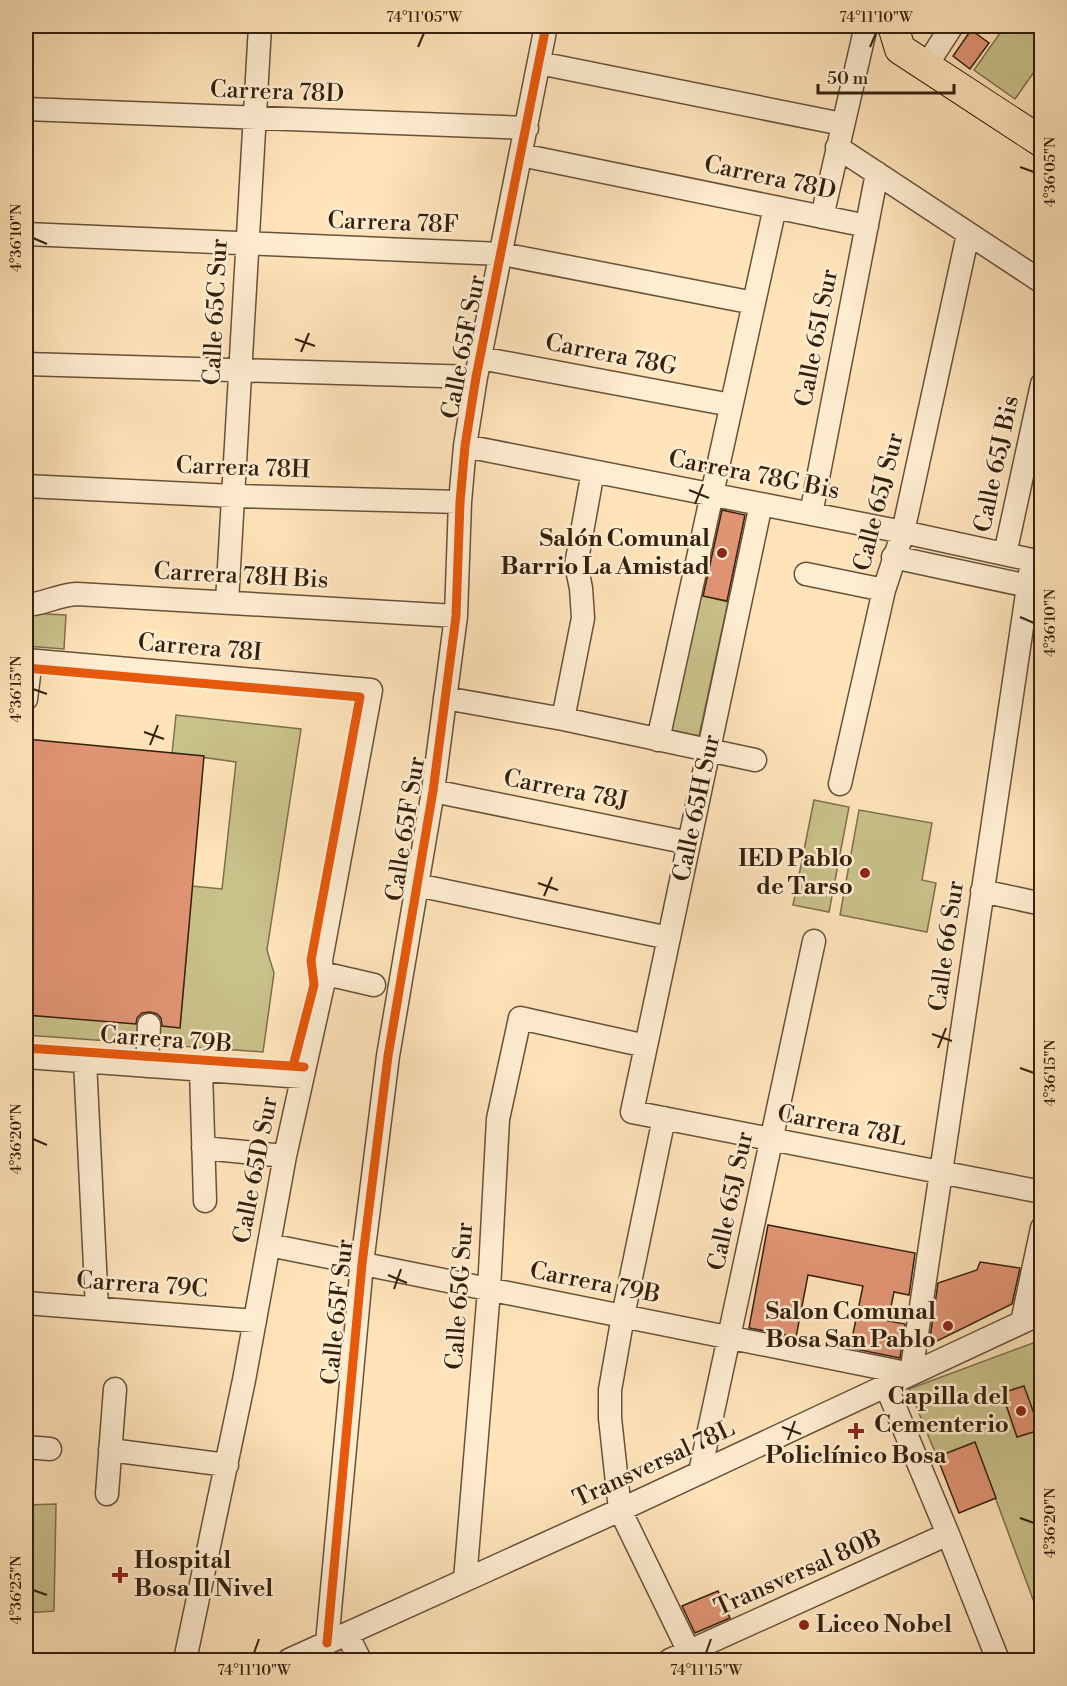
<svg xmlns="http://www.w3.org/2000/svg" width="1067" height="1686" viewBox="0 0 1067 1686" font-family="'Libre Bodoni',serif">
<rect width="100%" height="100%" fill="#ffe4ba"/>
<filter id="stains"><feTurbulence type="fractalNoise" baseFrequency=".00333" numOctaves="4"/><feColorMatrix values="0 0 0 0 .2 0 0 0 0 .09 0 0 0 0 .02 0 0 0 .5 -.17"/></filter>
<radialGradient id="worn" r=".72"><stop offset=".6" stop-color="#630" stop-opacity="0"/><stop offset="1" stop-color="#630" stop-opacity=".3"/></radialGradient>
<path fill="#c9c18a" stroke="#7e704b" stroke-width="1.5" d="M1005,26h36v36l-26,37 -41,-29z
M696,594l32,8 -29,134 -32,-7z
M26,613l40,2 -2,34 -38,-3z
M176,715l125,14 -34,221 7,23 -11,79 -237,-17v-20l154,12 12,-141 30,3 14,-127 -64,-9z
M814,800l35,7 -20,105 -36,-7z
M859,810l73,13 -10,57 14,3 -9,49 -87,-17z
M1041,1340v281l-66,-178 -38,14 -28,-68z
M56,1504l-2,107 -28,2v-108z"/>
<path fill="#e19474" stroke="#34200c" stroke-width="1.5" d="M971,30l18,13 -19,26 -17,-13z
M722,510l23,5 -18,86 -24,-5z
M26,739l178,17 -24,272 -18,-2 -1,-8 -4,-4 -7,-2 -8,1 -5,5 -1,6 -110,-9z
M768,1225l147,28 -6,42 -15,-3 -6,29 17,3 -5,34 -50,-10 13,-62 -55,-11 -12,62 -47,-9z
M980,1262l40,6 -8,36 -83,41 9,-62 39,-13z
M1024,1386l16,44 -23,7 -15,-44z
M975,1442l21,56 -37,15 -22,-56z
M718,1591l12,27 -35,15 -13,-27z"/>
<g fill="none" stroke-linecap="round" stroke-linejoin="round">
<g stroke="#675138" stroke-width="25">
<path id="minor" d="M539,63l303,61
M926,66l26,-40
M26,109l501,19
M837,147l205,135
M521,155l346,71
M822,217l44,-191
M26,234l476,20 252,49
M480,358l251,47
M26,364l450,13
M465,446l438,86 129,28 -121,814
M26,486l207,10 227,6
M761,504l-129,608 410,80
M811,514l66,-341
M1005,554l37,-170
M893,557l135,29
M806,574l78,16
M227,602l33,-576
M26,605c18,-1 32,-10 51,-11l379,22
M26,660l345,30 -50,270 2,25 -38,171 -41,224 -59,280
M445,698l118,21 192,41
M26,699l5,-39
M563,719l20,-101 -2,-30 -5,-23 17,-94
M658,740l117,-533
M840,784l44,-194 19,-58 65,-298
M433,791l256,52
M417,885l252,53
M982,891l60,13
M322,973l52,12
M26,1057l276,20
M85,1061l12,247
M147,1066l2,-41
M201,1070l4,131
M664,1118l-41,198 -13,74v28l10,92 73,150
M203,1148l82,8
M269,1245l642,129
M26,1303l229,18
M1022,1322l20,-94
M886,1386l62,148 50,126
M26,1447l24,2
M110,1450l117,15
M700,1472l114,-531
M107,1494l8,-105
M465,1580l24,-290 9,-171 22,-101 126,28
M347,1634l13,26
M327,1643l35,-379 26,-208 45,-265 23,-175 4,-114 5,-56 11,-69 70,-351
M289,1660l331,-150 422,-197
M670,1660l278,-126"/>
</g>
<g stroke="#34200c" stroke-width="32">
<path id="major" d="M893,26l7,23 142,93"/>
</g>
<use href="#minor" stroke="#ffedd2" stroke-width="22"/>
<use href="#major" stroke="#ffe4ba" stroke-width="30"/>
<g stroke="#ffedd2" stroke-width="13">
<path id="cycleway" d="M26,668l334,29 -49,263 3,25 -21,81
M26,1048l278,19
M327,1643l35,-379 26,-208 45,-265 23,-175 4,-114 5,-56 11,-69 70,-351"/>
</g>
<use href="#cycleway" stroke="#e8590c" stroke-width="9"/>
</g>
<path fill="none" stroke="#34200c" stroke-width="2" d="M418,47l6,-14M870,47l6,-14M1020,167l14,5M33,238l14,6M295,339l20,7M301,352l8,-19M689,490l20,8M695,504l8,-20M1020,617l14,6M33,689l14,5M144,732l20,7M150,745l8,-20M538,883l20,7M544,896l8,-19M932,1034l20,7M938,1048l8,-20M1020,1068l14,5M33,1139l14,6M388,1275l19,8M394,1289l7,-20M782,1427l19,7M788,1440l7,-19M1020,1518l14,5M33,1590l14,5M254,1653l5,-14M706,1653l5,-14"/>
<g fill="#8f2418" stroke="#ffedd2" stroke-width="2">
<circle cx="722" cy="553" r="6"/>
<circle cx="865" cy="873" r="6"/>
<circle cx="948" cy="1326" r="6"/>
<circle cx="1021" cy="1411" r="6"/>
<path d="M853 1422h6v6h6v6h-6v6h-6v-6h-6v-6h6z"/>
<path d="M117 1566h6v6h6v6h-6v6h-6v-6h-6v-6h6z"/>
<circle cx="804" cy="1625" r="6"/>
</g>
<g text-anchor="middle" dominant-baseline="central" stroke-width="5" stroke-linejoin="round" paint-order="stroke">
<g font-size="24" fill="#34200c" stroke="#ffedd2">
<text transform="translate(277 92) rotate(2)">Carrera 78D</text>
<text transform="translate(770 178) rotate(12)">Carrera 78D</text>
<text transform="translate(393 223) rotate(2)">Carrera 78F</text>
<text transform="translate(216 312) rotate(-87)">Calle 65C Sur</text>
<text transform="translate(817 338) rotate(-79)">Calle 65I Sur</text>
<text transform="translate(464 347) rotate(-79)">Calle 65F Sur</text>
<text transform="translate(611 355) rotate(11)">Carrera 78G</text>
<text transform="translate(997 464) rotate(-78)">Calle 65J Bis</text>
<text transform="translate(243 468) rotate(2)">Carrera 78H</text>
<text transform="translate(754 475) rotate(11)">Carrera 78G Bis</text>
<text transform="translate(879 502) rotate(-76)">Calle 65J Sur</text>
<text transform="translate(241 576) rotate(3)">Carrera 78H Bis</text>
<text transform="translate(200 648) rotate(5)">Carrera 78I</text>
<text transform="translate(566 790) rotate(11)">Carrera 78J</text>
<text transform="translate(697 808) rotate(-78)">Calle 65H Sur</text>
<text transform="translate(406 829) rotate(-81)">Calle 65F Sur</text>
<text transform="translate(947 946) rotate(-82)">Calle 66 Sur</text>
<text transform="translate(166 1040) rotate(4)">Carrera 79B</text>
<text transform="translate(842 1126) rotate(11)">Carrera 78L</text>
<text transform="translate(256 1170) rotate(-79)">Calle 65D Sur</text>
<text transform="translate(731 1201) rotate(-78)">Calle 65J Sur</text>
<text transform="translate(595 1283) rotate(11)">Carrera 79B</text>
<text transform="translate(142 1285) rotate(4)">Carrera 79C</text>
<text transform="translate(460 1296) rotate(-86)">Calle 65G Sur</text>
<text transform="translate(338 1312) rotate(-84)">Calle 65F Sur</text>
<text transform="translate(654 1464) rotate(-25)">Transversal 78L</text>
<text transform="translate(798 1573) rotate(-24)">Transversal 80B</text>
</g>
<g font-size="24" font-weight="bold" fill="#34200c" stroke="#ffedd2" text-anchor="end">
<text x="710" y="539">Salón Comunal<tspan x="710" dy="28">Barrio La Amistad</tspan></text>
<text x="853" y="859">IED Pablo<tspan x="853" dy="28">de Tarso</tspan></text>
<text x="936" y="1312">Salon Comunal<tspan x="936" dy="28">Bosa San Pablo</tspan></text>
<text x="1009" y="1397">Capilla del<tspan x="1009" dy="28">Cementerio</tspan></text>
<text x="856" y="1456" text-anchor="middle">Policlínico Bosa</text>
<text x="134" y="1561" text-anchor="start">Hospital<tspan x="134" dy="28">Bosa Il Nivel</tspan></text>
<text x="816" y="1625" text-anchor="start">Liceo Nobel</text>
</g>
</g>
<rect width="1067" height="1686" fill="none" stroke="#ffe4ba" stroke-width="66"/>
<path d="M818 84v9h136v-9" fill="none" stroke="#34200c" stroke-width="3"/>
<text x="827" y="84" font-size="18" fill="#34200c" stroke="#ffedd2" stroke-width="4.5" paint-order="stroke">50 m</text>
<rect x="33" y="33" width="1001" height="1620" fill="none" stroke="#34200c" stroke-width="2"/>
<g font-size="15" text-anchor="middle" fill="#34200c">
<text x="424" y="22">74°11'05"W</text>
<text x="876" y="22">74°11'10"W</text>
<text transform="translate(1050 172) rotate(-90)" y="5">4°36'05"N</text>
<text transform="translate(16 238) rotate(-90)" y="5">4°36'10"N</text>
<text transform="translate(1050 623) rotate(-90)" y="5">4°36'10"N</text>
<text transform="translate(16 689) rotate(-90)" y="5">4°36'15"N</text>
<text transform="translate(1050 1073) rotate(-90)" y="5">4°36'15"N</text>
<text transform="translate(16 1139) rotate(-90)" y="5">4°36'20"N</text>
<text transform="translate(1050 1523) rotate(-90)" y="5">4°36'20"N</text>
<text transform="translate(16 1590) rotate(-90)" y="5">4°36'25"N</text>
<text x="254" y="1675">74°11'10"W</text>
<text x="706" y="1675">74°11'15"W</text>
</g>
<rect width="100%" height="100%" filter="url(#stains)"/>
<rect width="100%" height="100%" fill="url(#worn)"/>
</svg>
